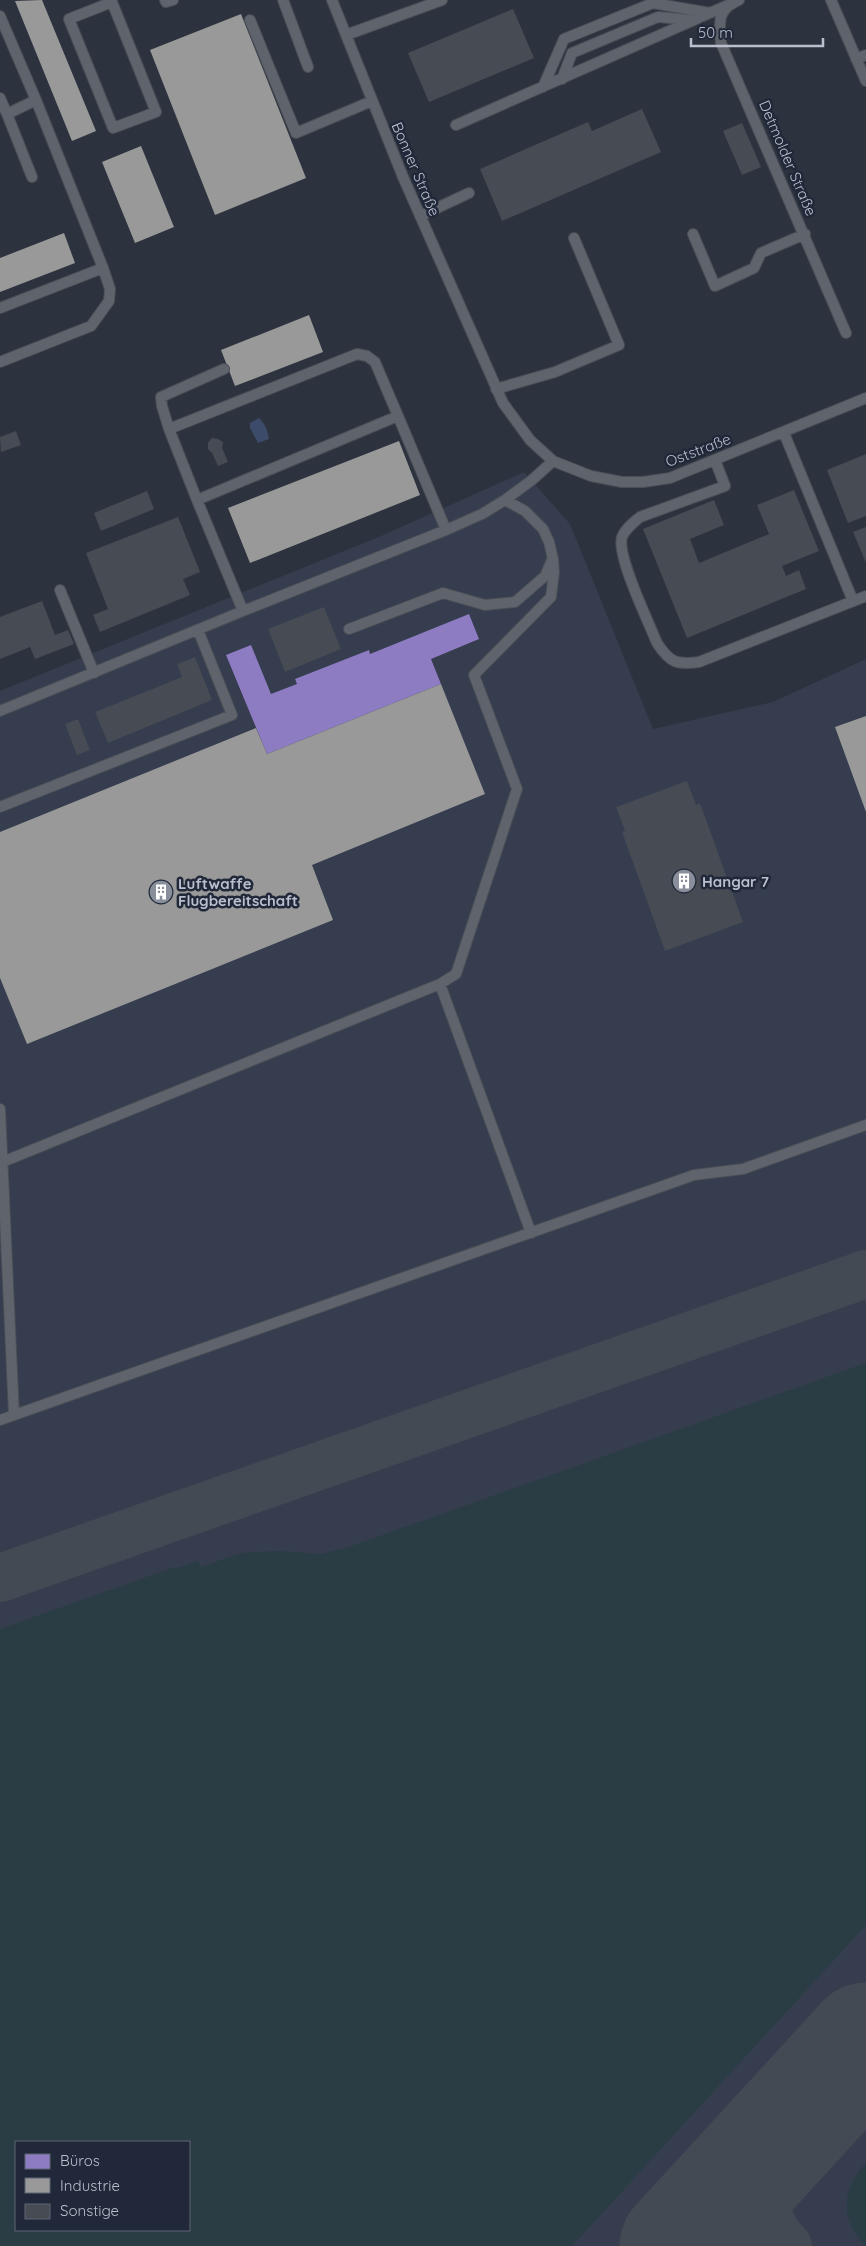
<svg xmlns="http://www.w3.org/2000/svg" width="866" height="2246" viewBox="0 0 866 2246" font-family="Quicksand,sans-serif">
<rect width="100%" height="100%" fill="#2d333e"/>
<path fill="#353d4e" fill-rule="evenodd" d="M524,472l46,52 83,205 120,-27 93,-43v1587h-866v-1555l381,-155zM16,2142h173v88h-173z"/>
<path fill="#2a3d44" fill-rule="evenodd" d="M866,1363v562l-294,321h-572v-617l175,-62 3,1 19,-7 4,6 40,-14 39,-2 41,3 28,-7zM189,2142v88h-173v-88z
M866,2163v83c-27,-25 -24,-58 0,-83z"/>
<path fill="#3c4b69" d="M259,418c6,5 9,14 10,21l-11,4 -8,-15v-5z"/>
<path fill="#8e7cc3" d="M469,614l10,25 -48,20 10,25 -174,70 -41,-99 25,-10 20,49 26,-10 -2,-5 74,-29 1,4z"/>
<path fill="#999" d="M42,0l54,131 -24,10 -57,-140z
M241,14l65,164 -91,37 -65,-165z
M141,146l33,81 -39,16 -33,-81z
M64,233l11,30 -75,29v-34z
M309,315l14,37 -88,34 -14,-36z
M399,441l21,54 -170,68 -22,-55z
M441,684l44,110 -173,71 21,55 -306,124 -27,-66v-146l256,-104 11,26z
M866,716v96l-31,-85z"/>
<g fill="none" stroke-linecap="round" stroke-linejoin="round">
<path stroke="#444a54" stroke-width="48" d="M0,1578l866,-304
M788,2246c-24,-22 -30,-60 -16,-89 6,-14 16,-27 25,-40"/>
<path stroke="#444a54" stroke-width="119" d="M679,2246l187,-204"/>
</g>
<path fill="#464b54" d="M513,9l21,49 -105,44 -21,-49z
M642,109l19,43 -159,69 -22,-52 108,-47 4,9z
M742,123l19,44 -19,8 -19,-44z
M16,431l5,14 -20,7 -1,-15z
M212,438l6,1 5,3 -1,6 6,14 -10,4 -6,-13 -4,-4v-6z
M866,454v62l-18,7 -21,-53z
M794,490l25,61 -37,15 4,10 13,-6 7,19 -119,49 -44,-109 71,-29 10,25 -34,14 9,24 70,-29 -12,-29z
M147,491l7,18 -53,22 -7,-18z
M178,517l22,55 -17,7 7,16 -90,37 -7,-17 15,-6 -22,-56z
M866,527v36l-13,-31z
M42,601l13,34 13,-5 6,14 -39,15 -5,-12 -30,12v-42z
M324,607l17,42 -56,23 -17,-43z
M195,657l17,43 -104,43 -13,-31 87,-35 -5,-13z
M78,719l12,31 -13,5 -12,-31z
M687,781l9,24 4,-2 43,119 -78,29 -43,-119 3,-1 -9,-24z"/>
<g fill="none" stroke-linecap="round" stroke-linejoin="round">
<g stroke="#4a4e56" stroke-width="12">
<path id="lane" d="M165,0l1,2 7,-2
M283,0l25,67
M332,0l71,177 100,226 27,37 23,21 38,15 31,6h21l27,-4 196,-80
M739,0c-22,9 -20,22 -18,43l125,290
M831,0l35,81
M112,2l44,110 -43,16 -44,-109z
M0,16l36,84 67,168 -103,40
M250,20l46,113 76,-32
M346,35l96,-35
M856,59l10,-4
M562,79l10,-26 86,-36 33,3
M543,87l21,-48 89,-36 57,10
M0,98l7,16 29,-14
M7,114l25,63
M456,125l272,-120
M420,216l49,-23
M693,234l22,52 39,-18 7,-15 44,-19
M0,362l91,-36 18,-25 1,-12 -7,-21
M496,389l59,-17 64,-27 -45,-107
M169,429l-7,-23 -1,-9 63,-28
M784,433l69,168
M715,460l10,26 -85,31c-7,6 -15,12 -18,20 -6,18 27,86 35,106 13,20 20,22 42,19l167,-66
M197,500l-28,-71 188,-75 10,2 8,6 23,54
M60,590l34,83
M243,611l-46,-111 201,-84 48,114
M349,629l94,-36 42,12 30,-3 30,-26 7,-16
M0,711l243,-100 203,-81 36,-16 23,-14 27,-20 21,-19
M0,807l232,-92 -34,-85
M440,984l91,249
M0,1109l14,306
M0,1163l440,-179 16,-10 61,-185 -43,-114 77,-78 3,-25 -1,-13 -4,-17 -6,-13 -18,-18 -20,-11
M0,1420l694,-245 49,-6 123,-44"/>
</g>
<use href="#lane" stroke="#5f636b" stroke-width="10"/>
</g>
<defs>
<g id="building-disc" transform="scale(1.25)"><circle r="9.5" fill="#898e9b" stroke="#202839"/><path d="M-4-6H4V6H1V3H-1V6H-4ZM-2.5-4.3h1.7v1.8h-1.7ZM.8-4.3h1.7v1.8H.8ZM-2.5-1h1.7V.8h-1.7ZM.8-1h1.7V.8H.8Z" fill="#fff"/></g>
</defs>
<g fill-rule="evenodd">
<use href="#building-disc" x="684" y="881"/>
<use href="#building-disc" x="161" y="892"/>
</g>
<g text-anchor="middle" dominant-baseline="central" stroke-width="5" stroke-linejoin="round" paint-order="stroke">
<g font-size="15" fill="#babfcd" stroke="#202839">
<text transform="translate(788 158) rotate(67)">Detmolder Straße</text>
<text transform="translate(416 169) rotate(67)">Bonner Straße</text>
<text transform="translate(698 450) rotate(-21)">Oststraße</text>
</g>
<g font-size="15" font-weight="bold" fill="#babfcd" stroke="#202839" text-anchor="start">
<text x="702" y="881">Hangar 7</text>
<text x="178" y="883">Luftwaffe<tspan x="178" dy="17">Flugbereitschaft</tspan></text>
</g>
</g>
<rect x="15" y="2141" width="175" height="90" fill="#202839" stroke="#5e6474"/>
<rect x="25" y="2154" width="25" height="15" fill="#8e7cc3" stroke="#5e6474"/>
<text x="60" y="2166" font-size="15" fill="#babfcd">Büros</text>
<rect x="25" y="2178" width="25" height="15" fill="#999999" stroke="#5e6474"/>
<text x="60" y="2191" font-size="15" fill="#babfcd">Industrie</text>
<rect x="25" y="2204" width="25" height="15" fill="#464b54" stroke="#5e6474"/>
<text x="60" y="2216" font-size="15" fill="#babfcd">Sonstige</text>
<path d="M691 38v8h132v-8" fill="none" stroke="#babfcd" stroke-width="2.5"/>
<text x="698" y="38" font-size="15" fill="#babfcd" stroke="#202839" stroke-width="4" paint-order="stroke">50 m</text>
</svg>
